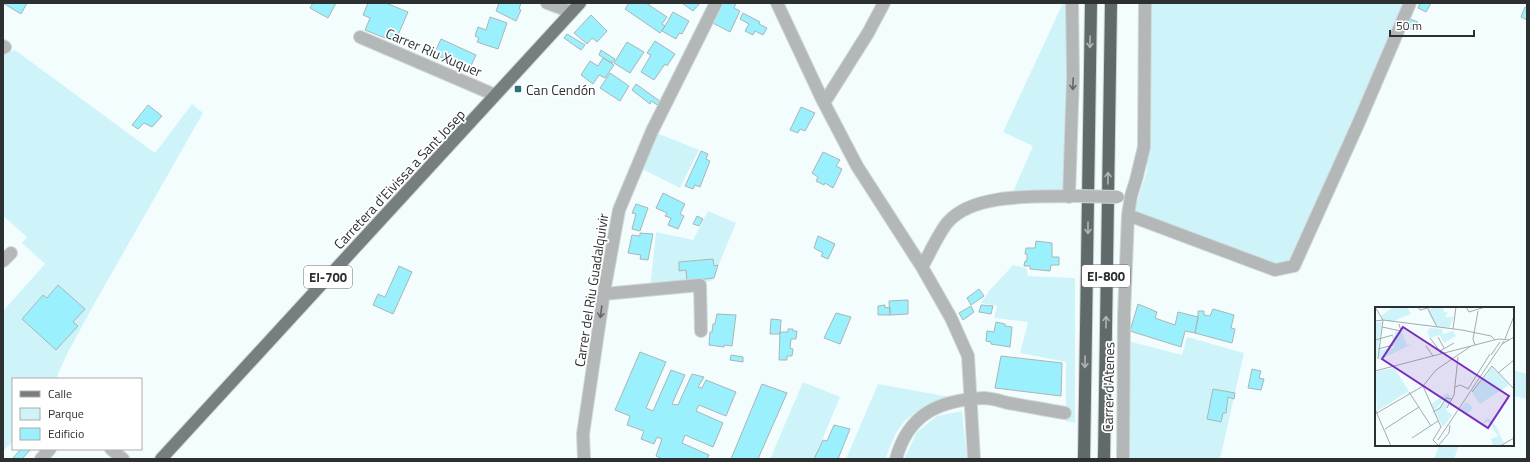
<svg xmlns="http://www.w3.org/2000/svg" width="1530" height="462" viewBox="0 0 1530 462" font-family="'Titillium Web',sans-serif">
<rect width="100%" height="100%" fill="#f4fdfe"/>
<path fill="#cef4f9" d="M1063,3h4l-3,188 -51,1 20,-46 -30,-14z
M1150,3h257l-116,260 -18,3 -139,-55 13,-40z
M15,50l140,103 37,-49 11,9 -110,193 -27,50 -10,23h-43v62l-10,10v-140l42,-47 -23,-21 5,-6 -24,-21v-161z
M652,131l47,19 -19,38 -42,-21z
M708,211l28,12 -24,58 -62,9 6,-58 37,8z
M1013,265l13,3 2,8 47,2v145l-9,-2v-59l-46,-9 8,-31 -34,-4 3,-12 -16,-3 8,-12z
M1187,337l57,16 -24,106h-92v-118l54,14z
M1513,370l14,4v25l-14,-3z
M803,382l37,15 -26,62h-44z
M878,384l72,13c-39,15 -51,20 -64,62h-40z
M962,411l5,48h-62v-2l12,-25 20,-16z
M1439,445h20l-5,14h-20z"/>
<path fill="#9af0fc" stroke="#acb5b6" d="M3,3h24l-6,11z
M313,3h23l-8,15 -18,-10z
M368,3h18l22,9 -13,30 -30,-12 5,-12 -7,-3z
M499,3h22l-2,6 2,1 -5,11 -20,-10z
M629,3h17l21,14 -5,7 3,2 -5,7 -35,-24z
M682,3h18l-7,8z
M718,3h18l-2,5 6,3 -10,21 -21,-11z
M1420,3h11l-5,9 -8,-4z
M1525,7l2,1v12l-6,-3z
M673,12l16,9 -7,13 -3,-1 -3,6 -14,-8z
M743,13l17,9 -1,2 8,4 -4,7 -8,-4 -2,4 -8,-4 4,-7 -9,-5z
M591,15l16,16 -10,11 -5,-4 -5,6 -13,-11z
M490,17l17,6 -9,26 -21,-7 2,-4 -4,-2 3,-9 8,3z
M1410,19l8,3 -4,8 -8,-3z
M567,34l18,11 -4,5 -17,-12z
M441,39l35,16 -7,15 -35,-16z
M655,41l20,13 -8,12 -2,-2 -11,16 -13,-8 10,-17 -4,-2z
M627,42l17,10 -14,21 -16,-10z
M601,50l14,9 -3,4 -13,-8z
M603,58l11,7 -9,13 -6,-3 -6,9 -12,-9 9,-14 8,5z
M610,73l19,13 -9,15 -20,-13z
M636,84l25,18 -2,4 -8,-5 -1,3 -18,-14z
M148,105l14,11 -10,11 -8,-4 -6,6 -6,-4z
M801,107l14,6 -10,18 -5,-2 -2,4 -8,-3z
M701,151l7,3 -2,5 4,2 -10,26 -5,-2 -2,4 -8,-3z
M823,152l17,8 -4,6 6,3 -9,19 -8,-5 -1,2 -8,-4 2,-4 -6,-4z
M663,193l22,11 -5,10 4,2 -6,13 -10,-4 3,-7 -6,-2 2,-3 -11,-5z
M636,204l12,4 -8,23 -8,-2 4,-15 -4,-1z
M697,216l6,3 -4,7 -6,-2z
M640,233l13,1 -5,26 -8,-1 1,-4 -13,-2 4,-18 8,1z
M818,236l17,8 -7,15 -7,-3 2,-3 -9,-5z
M1036,241l16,2v14h7v8h-8l-1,6 -20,-2v-3h-6l1,-5h2v-7h-2l1,-6h9z
M713,259l1,7 4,-1 -4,13 -27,3 -1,-11 -7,1v-9z
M399,266l13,6 -19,42 -20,-9 5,-11 7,3z
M58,285l27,24 -12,13 5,4 -22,24 -34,-31 21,-24 4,3z
M979,289l5,7 -13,9 -4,-7z
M908,300v14l-18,1 -1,-14z
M1138,304l19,8 -2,6 20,7 3,-13 20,5 -3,16 -10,-2 -4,16 -51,-16z
M885,305v3l5,-1v8h-12v-9z
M981,305l12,1 -2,8 -12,-2z
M971,306l3,6 -11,8 -4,-7z
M1213,309l21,6 -3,13 4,1 -3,14 -37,-10 3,-16v-6h6v4l6,1z
M836,313l15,4 -11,27 -16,-6z
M717,314l19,1 -4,31 -8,-1v2l-15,-2 1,-13h2l1,-8h2z
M771,319l10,1 -1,14h-10z
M996,322l9,2v2l7,1 -2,20 -19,-3v-2l-5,-1 1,-10 7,1z
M788,329h5v2h4l-1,8h-5l-1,9 3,1 -1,7h-5v4h-8l1,-28h8z
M640,352l26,10 -20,46 7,3 18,-41 14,5 -13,29 6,1 14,-31 12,3 -6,10 4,1 4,-8 30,12 -10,24 -27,-11 -3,6 27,12 -10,24 -28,-12 -3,8 27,12 -2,4h-44l-7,-3 6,-17 -5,-2 -3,7 -13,-5 3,-8 -17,-6 3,-9 -15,-6z
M731,355l12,2v5l-13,-2z
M1001,356l61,7 -1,33 -66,-8z
M1252,369l9,2 -2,7 5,1 -3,11 -13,-2z
M762,384l25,9 -29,66h-27z
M1213,389l22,4 -1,6 -6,-2 -2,16h-3l-2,9 -14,-3z
M834,425l16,4 -12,30h-24l9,-19 4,1z
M21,449h10l-9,10h-10z"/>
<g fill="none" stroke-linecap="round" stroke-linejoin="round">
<g stroke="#d0d8d9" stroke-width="14">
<path id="minor" d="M547,3l24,9
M777,3l45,96 35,67 65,101 29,51 17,38 6,103
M360,37l135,58
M3,46l2,1 -2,1
M824,103l44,-70 16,-30
M1069,197l4,-122 -1,-72
M1128,215l147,55 19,-4 65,-144 51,-119
M3,261l8,-8
M922,267c7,-12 17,-35 26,-45 26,-30 92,-25 128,-26
M604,294l96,-9 1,46
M111,449l12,10
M41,459l9,-10
M584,459l-1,-25 21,-142 15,-82 33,-79 64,-128
M896,459c12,-45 43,-59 88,-61 7,0 16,3 24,5 19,3 38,7 57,10
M1123,459l1,-144 4,-100 3,-19 5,-16 8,-33 1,-144"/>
</g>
<g stroke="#d0d8d9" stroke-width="14">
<path id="major" d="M161,459l419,-456"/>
</g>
<g stroke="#d0d8d9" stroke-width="14">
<path id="highway" d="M1084,459l7,-456
M1104,459l7,-456"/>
</g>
<use href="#minor" stroke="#b3b7b7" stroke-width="12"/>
<use href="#major" stroke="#777e7f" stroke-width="12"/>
<use href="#highway" stroke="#616a6b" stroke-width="12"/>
<g stroke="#d0d8d9" stroke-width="14" stroke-linecap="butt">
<path id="minor-bridge" d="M1077,196l41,1"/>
</g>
<use href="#minor-bridge" stroke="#b3b7b7" stroke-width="12"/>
</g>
<defs><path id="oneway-shaft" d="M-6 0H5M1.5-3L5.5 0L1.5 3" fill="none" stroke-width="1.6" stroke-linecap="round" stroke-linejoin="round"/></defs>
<g stroke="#b0b4b5">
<use href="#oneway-shaft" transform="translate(1090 42) rotate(91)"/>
<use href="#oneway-shaft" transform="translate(1108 178) rotate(-89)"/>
<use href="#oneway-shaft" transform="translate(1088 228) rotate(90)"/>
<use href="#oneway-shaft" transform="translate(1106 322) rotate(-89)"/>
<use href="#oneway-shaft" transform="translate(1085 362) rotate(91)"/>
</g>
<g stroke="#626666">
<use href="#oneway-shaft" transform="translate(1073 84) rotate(92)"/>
<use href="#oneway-shaft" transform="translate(601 312) rotate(98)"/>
</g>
<rect fill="#29727b" stroke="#fff" stroke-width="1.5" x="514" y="85" width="8" height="8" rx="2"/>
<g text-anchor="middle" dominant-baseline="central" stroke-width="3.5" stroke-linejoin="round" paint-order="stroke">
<g fill="#fff" stroke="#6b6e6e" stroke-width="1">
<rect x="1082" y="265" width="48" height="22" rx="3"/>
<rect x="304" y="266" width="48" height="22" rx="3"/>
</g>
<g font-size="13" font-weight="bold" fill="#2c3030">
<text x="1106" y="276">EI-800</text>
<text x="328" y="277">EI-700</text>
</g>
<g font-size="14" fill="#2c3030" stroke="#fff">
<text transform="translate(434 52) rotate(23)">Carrer Riu Xuquer</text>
<text transform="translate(399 179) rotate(-47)">Carretera d'Eivissa a Sant Josep</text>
<text transform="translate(591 290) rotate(-81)">Carrer del Riu Guadalquivir</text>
<text transform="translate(1108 387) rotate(-89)">Carrer d'Atenes</text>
</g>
<g font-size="14" fill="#2c3030" stroke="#fff" text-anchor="start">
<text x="526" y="89">Can Cendón</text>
</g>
</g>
<g transform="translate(1375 307)">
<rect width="139" height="139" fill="#f4fdfe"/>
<path d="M18,0h14l4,7 -20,8 -7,-2 -3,-4zM59,0h9l1,5h4l-3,5h9l-5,11 -11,-1 -8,-11 -2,-6zM6,15h1l-7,47v-46zM55,21l12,1 1,5 10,-3 3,5 -12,7 -4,-8 -10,3 -3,-6zM20,24l7,1 5,13 5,-1 -33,16v-10l15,-2 -2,-12h3zM117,60l17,18 -29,19 -8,-11zM19,61l15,23 -32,20 -2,-39zM72,86l4,4 -6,1 -11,13 -3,-7zM72,91l4,1 -5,11 6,5 -9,12 -8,-14zM91,95l7,6 -7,7 -6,-5zM113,111l8,8 8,17 -6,3h-5l-2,-7 7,-3 -10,-15 -10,6z" fill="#cef4f9"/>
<path fill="none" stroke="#a4abac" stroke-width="1" d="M0,0l8,13 -5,39M43,0l2,3 12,-3M91,0l3,5 16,-5M53,2l9,18M0,14l8,-1 79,10 29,6 4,4M7,20l19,4 -2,-7M78,22l3,-22M63,30l6,11M55,31l12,16M130,32l9,-23M0,33l18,-5M127,37l12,-7M100,38l-2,-6 5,-28M51,39l7,10M3,42l15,-4M65,44l14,-8M116,48l9,-13M0,64l123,-32 11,1M123,66l16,-13M48,79l18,41 -8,13 5,5M80,80l5,-2 9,4M93,82l22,-35M34,85l22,34M97,85l20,-26 22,23M72,101l7,-13 4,-38M0,102l16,37M58,105l7,-4 6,-10 6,1M2,106l46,-27 13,-16 35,-24M10,122l34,-22M37,131l26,-17M63,133l66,-99M63,139l11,-13 1,-8M125,139l14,-8"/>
<path fill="#7b2cbf" fill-opacity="0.15" stroke="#7b2cbf" stroke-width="2" d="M28,20l106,69 -21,32 -106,-69z"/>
<rect width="139" height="139" fill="none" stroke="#2c3030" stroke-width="2"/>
</g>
<rect width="1530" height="462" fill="none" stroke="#2c3030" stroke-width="8"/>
<rect x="12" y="378" width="130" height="72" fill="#ffffff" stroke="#abacac"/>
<rect x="20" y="391" width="20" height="6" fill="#777e7f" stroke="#abacac"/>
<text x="48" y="398" font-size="12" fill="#2c3030">Calle</text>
<rect x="20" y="408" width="20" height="12" fill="#cef4f9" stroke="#abacac"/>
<text x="48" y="418" font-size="12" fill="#2c3030">Parque</text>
<rect x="20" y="428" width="20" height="12" fill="#9af0fc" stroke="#abacac"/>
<text x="48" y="438" font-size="12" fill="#2c3030">Edificio</text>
<path d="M1390 30v6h84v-6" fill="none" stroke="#2c3030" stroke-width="2"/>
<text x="1396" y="30" font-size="12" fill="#2c3030" stroke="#ffffff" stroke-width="3" paint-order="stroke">50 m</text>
</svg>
